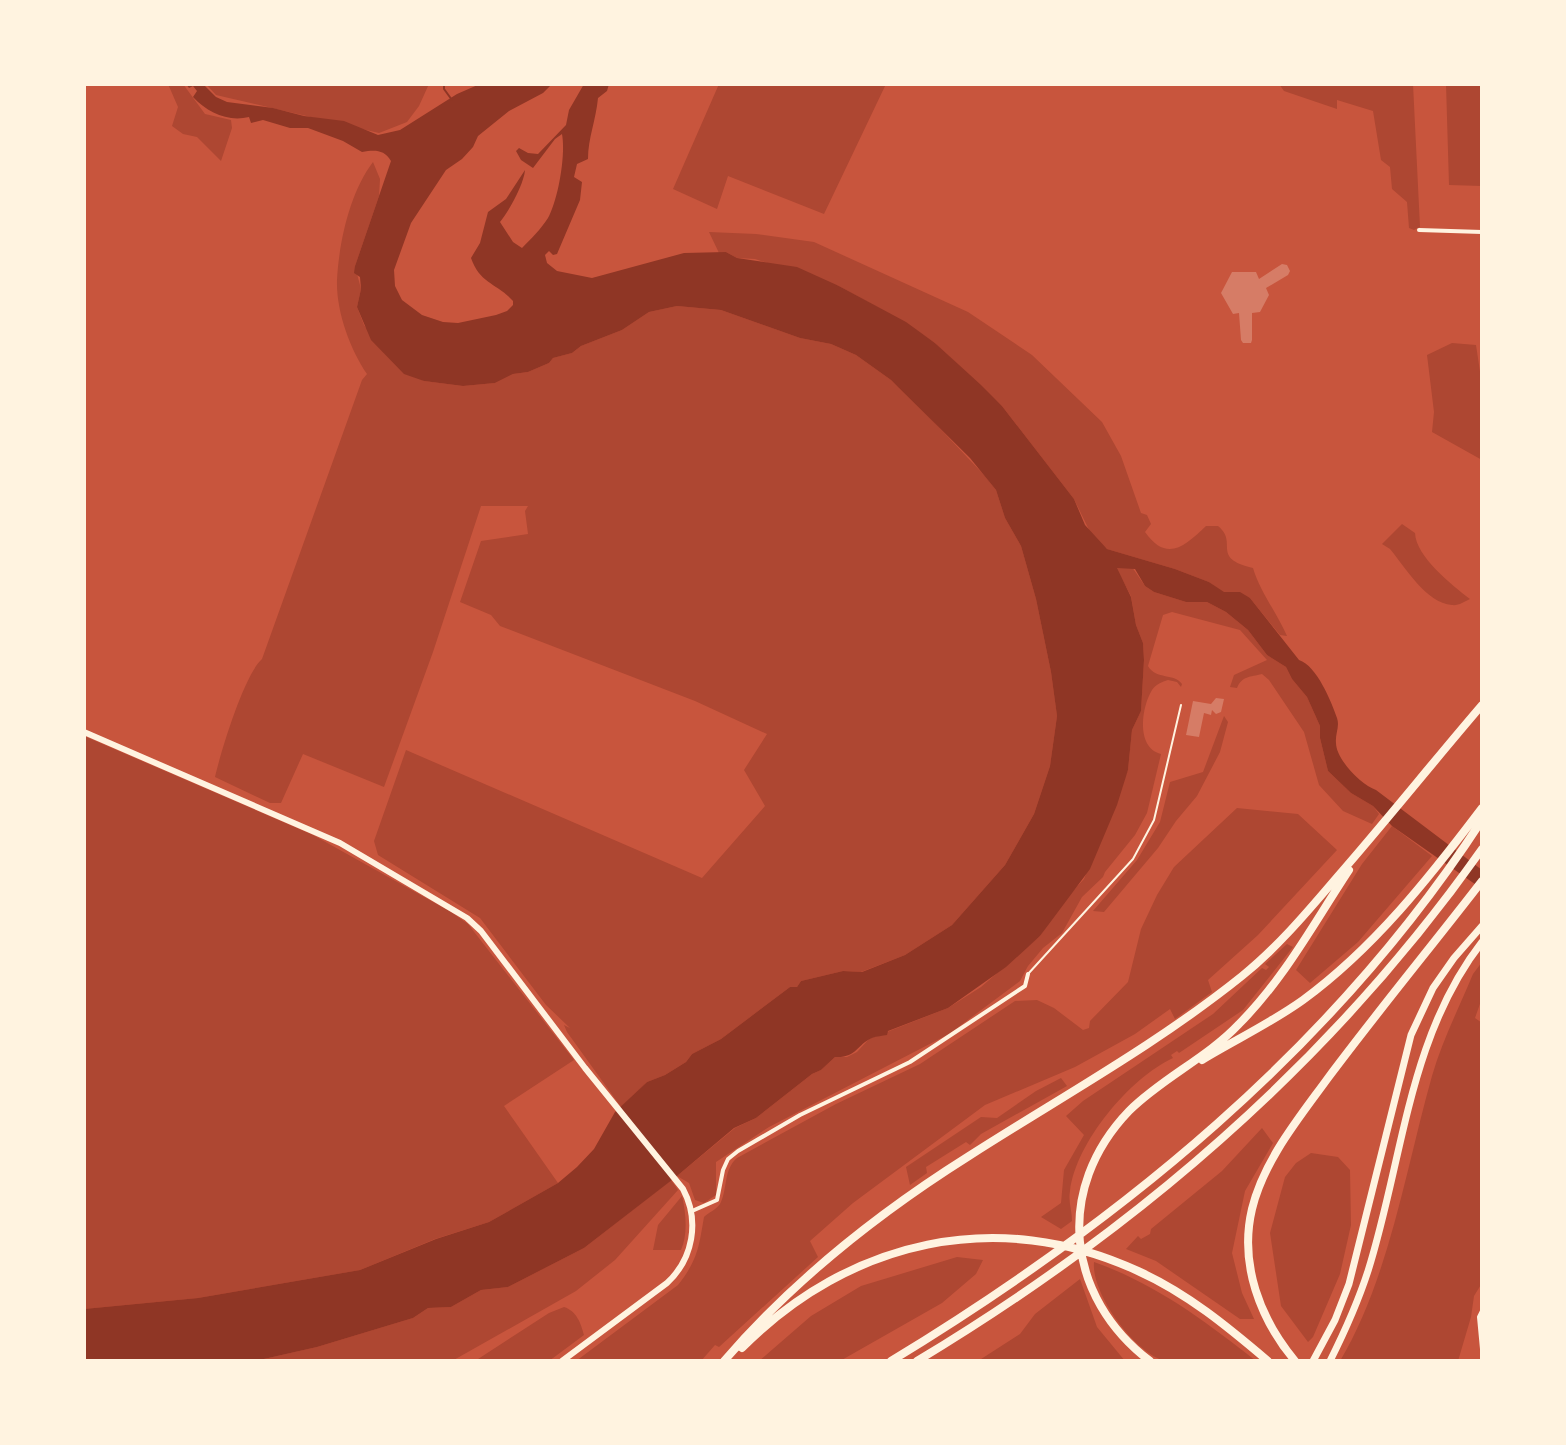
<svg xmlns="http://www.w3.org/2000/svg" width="1566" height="1445" viewBox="0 0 1566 1445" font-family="Overpass,sans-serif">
<rect width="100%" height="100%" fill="#c8553d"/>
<path fill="#ae4732" d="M168,84h15l22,30 26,6 1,8 -11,33 -24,-24 -14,-3 -11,-8 6,-19z
M206,84h223l-10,22 -12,16 -28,11 -163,-38z
M719,84h167l-62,130 -96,-38 -11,33 -44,-20z
M1279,84h134l7,143 -6,3 -5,-2 -2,-26 -15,-13 -2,-22 -9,-7 -8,-49 -36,-11v9l-53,-18z
M1446,84h36v102l-33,-1z
M373,162l7,17 -1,17 -24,70 6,23 -4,18 7,18 21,29 15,14 24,13 39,5 32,-3 18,-9 15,-2 21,-9 4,-5 19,-5 9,-7 41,-16 27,-18 28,-6 44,4 79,28 31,6 25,11 35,25 24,22 69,73 12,15 9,28 16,28 15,53 15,73 6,44 -7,50 -16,48 -29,51 -53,60 -47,30 -44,17 -18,-1 -42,10 -4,6h-7l-69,52 -29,15 -6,8 -21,13 -18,7 -26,25 -54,-75 -3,-7 6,3 -24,-23 -66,-87 -102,-63 -4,-14 32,-91 296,128 63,-72 -21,-36 23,-36 -72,-33 -195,-75 -9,-11 -31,-13 21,-61 47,-7 -3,-23 3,-5h-47l-48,146 -49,135 -81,-33 -22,49h-11l-55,-26c6,-26 29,-102 47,-118l100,-279 5,-6c-17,-25 -31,-63 -30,-94 2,-38 13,-88 36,-118z
M709,232l47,2 58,8 154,70 64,43 70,67 19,34 20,57 6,2 4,9 -6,8c22,31 40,14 61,-6h12c21,17 -8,32 35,42 7,24 24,45 34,68l-7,-1 -30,-37 -26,-5 -15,-11 -34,-13 -68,-20 -15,-13 -18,-37 -72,-93 -67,-63 -29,-20 -67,-37 -84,-27 -18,-1 -11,-6 -7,1z
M1452,343l24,2 6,40v75l-50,-28 2,-20 -7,-57z
M1402,524l13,9c1,24 37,52 55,66 -6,3 -12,7 -18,6 -26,-2 -47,-38 -62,-56l-8,-5z
M1132,567l13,19 9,6 32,10h21l19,10 22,18 19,25 19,12 6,12 15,18 13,29v12l8,33 23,22 22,13 6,8 -7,10 -29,-13 -24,-26 -15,-53 -35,-52 -7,-6c-12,3 -20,2 -25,14l-7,-1 4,-12 33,-15 -27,-30 -68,-18 -9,3 -15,51c8,14 27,7 34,18l-1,3 -4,-5 -9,-2c-6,2 -12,4 -16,10 -11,18 -16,58 9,64l-14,59 -12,22 -30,37 -2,5 -21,20 -20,36 -19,15 -15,18 -8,15 -71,53 -180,93 -53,35v33l-12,8 -9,-3 -6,-17 -12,-7 58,-48 21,-10 56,-44 9,-4 14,-13h12l10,-5 12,-13 79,-31 33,-21 59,-51 21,-32 23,-25 44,-109 4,-40 9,-19 3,-51 -1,-17 -7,-18 -5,-29 -15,-28z
M1224,716l4,6 -8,30 -23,44 -21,25 -18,27 -54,64 -11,-1 44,-51 23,-38 10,-40 33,-10z
M84,736l229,99 138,77 17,12 106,136 -70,46 54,77 -69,39 -54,17 -75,31 -162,28 -114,11z
M1237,808l61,6 39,36 -79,85 -50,45 4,12 -37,27 -5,-10 -35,25 -60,33 -90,38 -132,98 -43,38 8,16 -99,90 -4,-2 -14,16h-125l102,-76c20,-25 21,-39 26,-68 5,-5 12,-7 16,-13 8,-15 3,-34 17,-46l99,-54 84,-40 95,-63 22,-1 17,8 29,22 6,-2 1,-7 38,-39 13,-53 16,-34 17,-28z
M1392,826l40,30 -74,86 -48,41 -14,-13 66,-106z
M1287,944l6,3 -50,63 -64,43 -2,-2 -6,4 2,3c-43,20 -97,84 -103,133 -2,11 2,19 2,30l-11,8 -20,-12 20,-14 3,-33 20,-35 -18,-19 17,-15 130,-87 49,-46 4,2 3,-3 -4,-3z
M1482,962v36l-7,20 7,5v260l-8,13 -3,21 -13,44h-72l-4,-2 -2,2h-40c49,-82 66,-193 92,-285 10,-35 27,-68 41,-102z
M1061,1078l6,8 -86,48 -11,11 -4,-3 -40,25 1,6 -17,12 -4,-18 75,-50 16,1 39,-27z
M1262,1128l11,15 -28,48 -13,62 10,40 12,26h-14l-84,-58 -30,-12 12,-13 3,3 9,-5 1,-5 71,-58z
M1311,1153l27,4 12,13 1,55 -11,49 -27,63 -5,5 -27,-36 -11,-73 15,-56 11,-14z
M671,1180l7,10 -63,70 -39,31 -124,70h-197l62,-14 96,-29 15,-10 23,-1 30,-17 27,-3 76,-39z
M682,1196c4,17 6,38 -1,54h-28l5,-25z
M957,1257l26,3 -7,14 -34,29 -102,58h-81l52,-45 50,-30z
M1094,1262c62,22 111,59 162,99 -18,0 -81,4 -94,-1 -29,-10 -71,-67 -68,-98z
M1080,1279l17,48 28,34h-147l42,-27 15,-20z
M564,1307c13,4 17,17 20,28l-35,26h-74l74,-48z"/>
<path fill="#8f3625" d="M186,84h17l13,13 11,5 46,6 31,8 40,5 34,14 22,-5 57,-36 23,-10h72l-9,9 -34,18 -31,25 -5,11 -11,12 -16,11 -35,53 -17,47 1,16 7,14 20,15 21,7 15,1 38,-8 11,-4 6,-6v-4c-16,-18 -33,-17 -42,-43l9,-15 8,-31 18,-13 19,-29c-1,14 -16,41 -25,52l13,20 9,6c9,-9 19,-19 26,-30 10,-18 18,-63 14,-84l-7,5 -22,29 -12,-8 -5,-9 3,-3 9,5 10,1 28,-29 3,-15 15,-26h25l-2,7 -9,7c-2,22 -10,40 -10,61l-11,5 -3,13 8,5 -2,18 -23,54 -4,1 -4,-4 -4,4 2,8 10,8 35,7 92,-25 42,-1 11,6 60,9 42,19 67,36 29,21 46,42 21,21 72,93 11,26 22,24 68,20 34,13 15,10h16l10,6 49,62c18,6 32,41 38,58 3,9 -2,16 -1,25 0,16 25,42 40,47l106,80v19l-90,-63 -19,-20 -22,-13 -23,-22 -8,-33v-12l-13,-29 -15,-18 -6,-12 -19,-12 -19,-25 -22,-18 -19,-10h-21l-32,-10 -9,-6 -10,-17 -18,-1 14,29 5,28 7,18 1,17 -3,51 -9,19 -4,40 -11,35 -27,64 -50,67 -34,31 -58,41 -60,23 -1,4c-5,1 -10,1 -15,3 -16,7 -15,20 -37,19l-14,13 -9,4 -56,44 -22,10 -57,48 -93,72 -76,39 -27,3 -30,17 -23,1 -15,10 -96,29 -62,14h-171v-52l114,-11 162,-28 76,-31 53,-17 69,-39 19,-16 17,-18 21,-37 32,-30 18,-7 21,-13 6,-8 29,-15 69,-52h7l4,-6 42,-10 19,1 43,-17 47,-30 53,-60 29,-51 16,-48 7,-50 -6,-44 -15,-73 -15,-53 -16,-28 -9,-28 -26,-32 -79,-78 -35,-25 -25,-11 -31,-6 -79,-28 -44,-4 -28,6 -27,18 -41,16 -9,7 -19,5 -4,5 -21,9 -15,2 -18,9 -32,3 -39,-5 -20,-7 -33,-34 -14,-33 4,-18 -1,-12 -6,-4 1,-7 36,-105c-7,-12 -17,-11 -29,-9l-19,-11 -35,-13h-18l-27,-8 -12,3 -2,-6c-21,5 -41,-4 -56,-20l4,-6 -4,-5 -4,2z"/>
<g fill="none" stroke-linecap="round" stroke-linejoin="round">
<path stroke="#8f3625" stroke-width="2" d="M444,84v5l8,11"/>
</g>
<path fill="#d67c66" d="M1282,264l5,1 3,6 -2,4 -22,13 3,7 -9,17 -8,1v27l-1,3h-8l-2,-3 -2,-27 -6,1 -12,-21 11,-21h24l3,7z
M1216,698l8,1 -3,13 -5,2 -4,-4 -1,5 -7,-2 -5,24 -13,-2 7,-34 18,3z"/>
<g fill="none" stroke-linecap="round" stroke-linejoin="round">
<path stroke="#fff3e0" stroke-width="2" d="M1028,974l105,-115 21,-39 27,-115"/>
<path stroke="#fff3e0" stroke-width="4" d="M1419,230l63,2
M692,1211l25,-11 6,-30 5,-11 10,-8 62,-36 110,-53 115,-76 3,-12
M1482,1311l-3,6 3,32"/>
<path stroke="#fff3e0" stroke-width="6" d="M84,732l256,111 127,75 14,13 104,137 98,121c17,32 10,70 -16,94l-105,78"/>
<path stroke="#fff3e0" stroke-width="7" d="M1313,1361l22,-41 14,-36 62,-249 22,-47 21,-30 28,-32
M1330,1361c15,-30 28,-59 38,-90 35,-111 40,-234 114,-329"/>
<path stroke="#fff3e0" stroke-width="8" d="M1202,1060c33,-20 69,-37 101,-60 71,-52 126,-122 179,-192
M742,1348c107,-108 256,-142 396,-77 49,22 90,56 130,90
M724,1361c69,-80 156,-149 245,-205 92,-59 187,-111 273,-180 36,-29 66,-65 96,-100 49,-56 95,-114 144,-171
M891,1361c230,-140 443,-313 591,-541
M917,1361c221,-133 416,-301 565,-512
M1150,1361c-84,-64 -96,-172 -21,-250 33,-33 78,-53 110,-87 45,-45 75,-101 110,-154
M1295,1361c-35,-42 -56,-97 -43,-152 12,-49 47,-91 76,-131 50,-67 103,-131 154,-197"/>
</g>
<rect width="1566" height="1445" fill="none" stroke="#fff3e0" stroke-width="172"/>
</svg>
